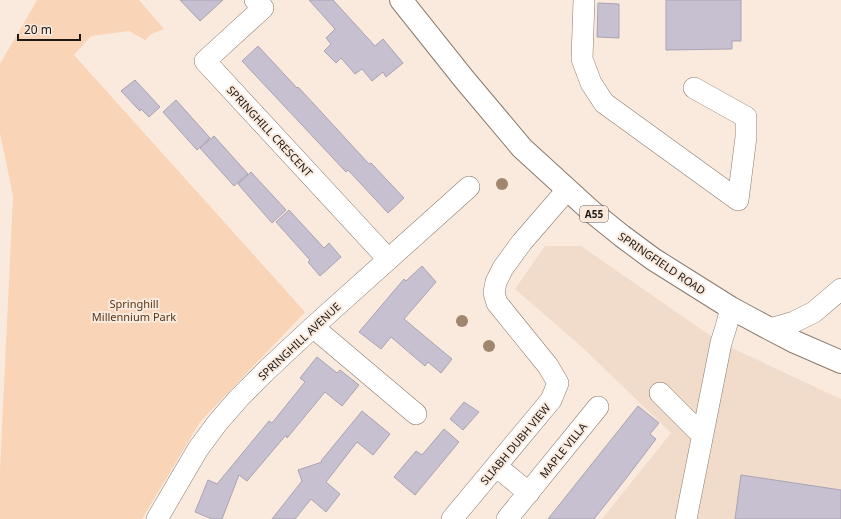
<svg xmlns="http://www.w3.org/2000/svg" width="841" height="519" viewBox="0 0 841 519" font-family="'Noto Sans',sans-serif">
<rect width="100%" height="100%" fill="#faeade"/>
<path fill="#f1dbca" d="M545,246h36l140,97 120,56v120h-239l69,-86 -89,-86 -67,-58z"/>
<path fill="#f9d4b6" d="M37,0h102l25,29 -13,5 -6,6 -16,-9 -38,5 -17,19 231,257 -105,110 -58,97h-142v-48l13,-275 -13,-63v-69z"/>
<path fill="#c6c0d1" stroke="#a9a3b3" d="M180,0h43l-23,21z
M309,0h24l42,46 8,-7 20,24 -17,14 -3,-5 -11,9 -10,-12 -7,5 -14,-16 -5,5 -12,-12 7,-7 -5,-6 9,-9z
M666,0h75v41h-9v8l-66,1z
M598,3l21,1v34l-22,-1z
M258,46l39,42 1,-1 15,16 56,61 2,-1 33,35 -16,15 -40,-43 -2,2 -104,-111z
M135,80l25,27 -11,10 -8,-8 -1,2 -19,-20z
M176,100l34,38 -13,12 -34,-38z
M214,136l34,38 -14,12 -34,-38z
M251,172l35,38 -14,13 -34,-39z
M289,210l35,38 5,-5 12,14 -21,19 -12,-14 2,-2 -34,-38z
M422,266l14,16 -32,37 48,40 -11,14 -13,-11 -3,4 -34,-29 -10,12 -22,-17 45,-53 2,2z
M317,357l20,16 3,-3 19,15 -17,21 -17,-14 -38,46 -1,-3 -39,46 -8,-6 -17,44h-10l-17,-7 13,-32 9,4 52,-63 3,2 33,-41 -5,-4z
M464,402l15,10 -16,18 -13,-11z
M638,406l21,17 -9,11 6,5 -32,42 -30,38h-46z
M362,411l28,23 -17,21 -16,-13 -31,40 14,12 -14,18 -15,-13 -16,20h-23l30,-38 -4,-11 24,-8 -1,-1z
M444,429l15,13 -44,53 -21,-18 22,-26 6,4z
M741,475l100,15v29h-106z"/>
<g fill="none" stroke-linecap="round" stroke-linejoin="round">
<g stroke="#897b6f" stroke-width="22">
<path id="minor" d="M255,0l8,8 -58,53 183,198
M584,0l-2,59 9,24 13,20 134,97 8,-63v-20l-52,-29
M313,327l103,87
M770,329l24,-7 20,-10 27,-23
M660,393l42,42
M496,466l33,27
M157,519l41,-70 20,-27 21,-24 30,-30 44,-41 156,-140
M452,519l99,-119 7,-17 -10,-17 -51,-63 -3,-10 2,-11 7,-14 19,-26 45,-52
M507,519l91,-112
M686,519l35,-176 5,-16 5,-19"/>
</g>
<g stroke="#897b6f" stroke-width="24">
<path id="highway" d="M401,0l63,79 58,69 69,63 31,25 31,23 35,22 43,27 39,21 25,13 46,20"/>
</g>
<use href="#minor" stroke="#fff" stroke-width="21"/>
<use href="#highway" stroke="#fff" stroke-width="22"/>
</g>
<g fill="#a0866f">
<circle cx="502" cy="184" r="6"/>
<circle cx="462" cy="321" r="6"/>
<circle cx="489" cy="346" r="6"/>
</g>
<g text-anchor="middle" dominant-baseline="central" stroke-width="4" stroke-linejoin="round" paint-order="stroke">
<rect fill="#faeade" stroke="#5f5751" stroke-width="1" x="580" y="206" width="28" height="16" rx="3"/>
<g font-size="10" font-weight="bold" fill="#1d1814">
<text x="594" y="214">A55</text>
</g>
<g font-size="11" fill="#1d1814" stroke="#faeade">
<text transform="translate(270 131) rotate(47)">SPRINGHILL CRESCENT</text>
<text transform="translate(662 263) rotate(34)">SPRINGFIELD ROAD</text>
<text transform="translate(299 341) rotate(-43)">SPRINGHILL AVENUE</text>
<text transform="translate(515 444) rotate(-50)">SLIABH DUBH VIEW</text>
<text transform="translate(563 450) rotate(-51)">MAPLE VILLA</text>
</g>
<g font-size="11" fill="#563515" stroke="#faeade">
<text x="134" y="303">Springhill<tspan x="134" dy="13">Millennium Park</tspan></text>
</g>
</g>
<path d="M18 34v6h62v-6" fill="none" stroke="#1d1814" stroke-width="2"/>
<text x="24" y="34" font-size="12" fill="#1d1814" stroke="#faeade" stroke-width="3" paint-order="stroke">20 m</text>
</svg>
